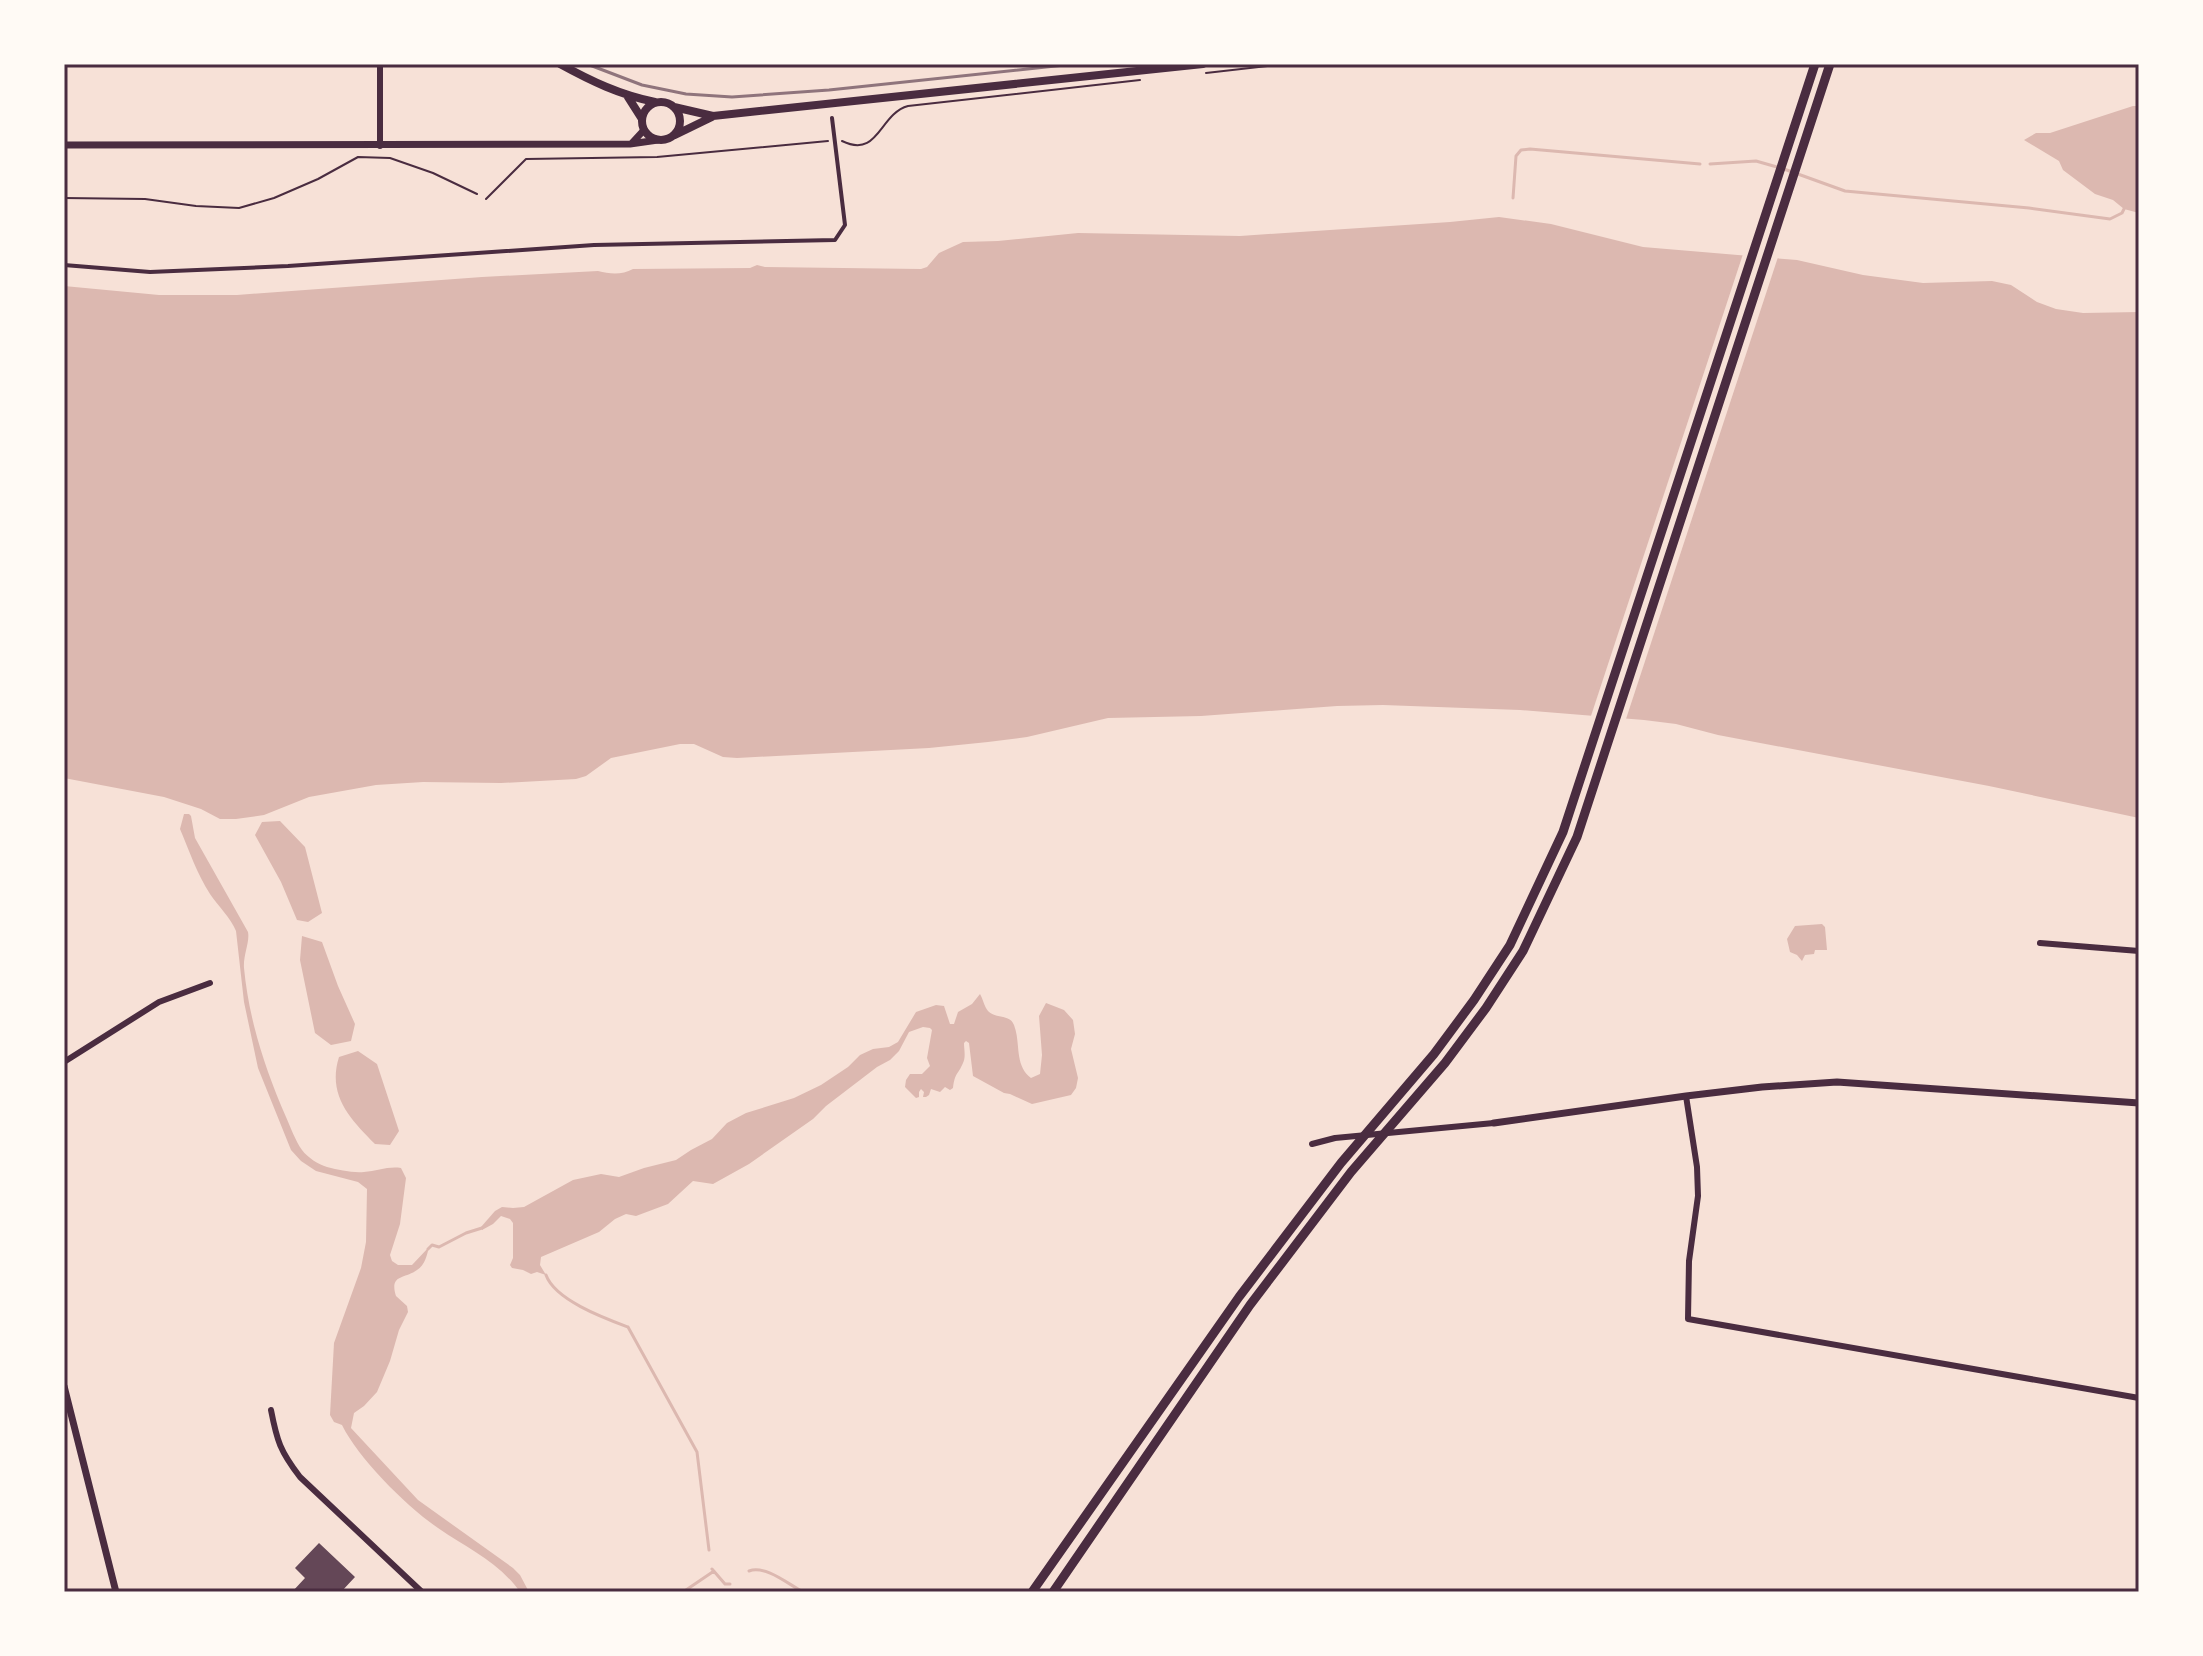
<svg xmlns="http://www.w3.org/2000/svg" width="2203" height="1656" viewBox="0 0 2203 1656" font-family="'Source Serif 4',serif">
<rect width="100%" height="100%" fill="#f7e1d7"/>
<path fill="#dcb8b0" d="M2133,106h6v107l-15,-4 -11,-9 -18,-6 -32,-24 -4,-9 -35,-21 12,-7h14z
M1499,217l52,7 92,23 154,13 66,15 60,8 69,-2 19,4 26,17 19,7 27,4 56,-1v506l-150,-32 -271,-51 -42,-11 -32,-4 -124,-10 -137,-5 -46,1 -136,10 -93,2 -81,19 -39,5 -59,6 -192,10 -14,-1 -29,-13h-14l-69,14 -25,18 -10,3 -75,4 -78,-1 -47,3 -67,12 -45,18 -28,4h-16l-19,-10 -37,-12 -100,-19v-492l95,9h78l245,-18 116,-6c12,3 24,4 35,-2l117,-1 7,-3 8,2 156,2 6,-2 12,-14 24,-11 35,-1 80,-8 162,3 210,-14z
M184,814h5l2,2 4,22 53,94c2,10 -5,23 -4,36 5,52 21,101 42,149 5,11 9,23 16,33 6,8 16,14 25,17 12,3 25,6 37,5 13,-1 24,-6 37,-4l5,10 -6,46 -10,31 2,6 6,4h14l17,-18c-2,8 -4,18 -12,23 -12,9 -28,4 -21,26l11,10 1,6 -9,18 -9,31 -13,31 -13,14 -10,7 -3,15 67,72 95,68 7,7 9,17h-9c-22,-31 -52,-43 -82,-64 -31,-21 -80,-70 -96,-103l-8,-3 -4,-7 4,-72 27,-75 5,-26 1,-53 -9,-7 -42,-11 -15,-10 -10,-11 -33,-82 -14,-66 -8,-71c-5,-13 -18,-25 -26,-37 -13,-20 -21,-44 -30,-65z
M280,821l25,26 17,66 -14,9 -11,-2 -16,-38 -26,-47 7,-13z
M1822,924l3,3 2,23h-12l-1,4 -9,1 -3,6 -5,-6 -7,-3 -3,-13 8,-13z
M302,936l20,6 16,44 17,38 -4,17 -20,4 -16,-12 -15,-73z
M980,994c3,5 4,12 8,17 8,8 22,3 26,14 7,18 0,40 17,53l9,-4 2,-19 -3,-39 7,-13 18,7 9,10 2,14 -4,15 7,29 -2,10 -5,7 -39,9 -22,-10 -6,-1 -31,-17 -4,-33 -3,-2 -2,2c0,6 2,14 -1,20 -5,12 -8,9 -10,25l-3,2 -5,-3 -5,5 -9,-3 -2,6 -3,2h-3l1,-5 -3,-3 -2,3v5l-3,1 -11,-11 1,-7 4,-6h12l8,-8 -3,-8 5,-28 -2,-2 -7,-1 -14,5 -10,19 -9,9 -13,7 -51,39 -13,13 -64,45 -36,20 -20,-3 -25,23 -32,12 -10,-2 -11,5 -16,13 -58,25 -1,8 6,10 -9,-3 -6,2 -8,-4 -11,-2 -2,-3 3,-7v-35l-3,-4 -9,-3 -8,8 -11,6 -1,-3 14,-16 7,-4 11,1 11,-1 49,-27 28,-6 18,3 25,-9 32,-8 15,-10 21,-11 15,-16 19,-10 48,-15 27,-13 27,-18 12,-12 13,-6 16,-2 9,-5 18,-30 20,-7 8,1 6,18h4l4,-12 14,-8z
M358,1051l19,13 22,67 -9,14 -15,-1c-25,-25 -48,-49 -36,-87z"/>
<path fill="#f7e1d7" d="M1744,251l35,3 -154,468 -35,-3z"/>
<g fill="none" stroke-linecap="round" stroke-linejoin="round">
<path stroke="#dcb8b0" stroke-width="3" d="M1710,164l46,-3 21,6
M1784,169l61,22 184,17 81,11 12,-6 2,-4
M1513,198l3,-42 5,-6 9,-1 170,15
M428,1249l4,-4 7,2 27,-14 16,-5
M546,1275c9,25 58,43 82,52l69,125 12,98
M712,1569l13,15h5
M749,1571c17,-6 39,13 54,21
M686,1590l28,-19"/>
</g>
<path fill="#644757" d="M319,1543l36,34 -14,15h-49l13,-14 -10,-10z"/>
<g fill="none" stroke-linecap="round" stroke-linejoin="round">
<path stroke="#4a2c40" stroke-width="2" d="M1206,73l79,-9
M842,141c37,18 37,-27 66,-35l232,-26
M64,198l81,1 51,7 43,2 35,-10 44,-19 40,-22 32,1 43,15 44,21
M486,199l40,-40 131,-2 171,-16"/>
<path stroke="#4a2c40" stroke-width="4" d="M64,265l86,7 138,-6 306,-21 241,-5 10,-15 -13,-107"/>
<path stroke="#4a2c40" stroke-width="6" d="M380,64v82
M2040,943l99,8
M64,1062l95,-60 51,-19
M1686,1096l11,71 1,29 -9,65 -1,58 451,79
M1312,1144l23,-6 159,-15
M271,1410c6,31 9,41 29,67l122,115"/>
<path stroke="#4a2c40" stroke-width="7" d="M632,143l12,-13
M64,145l566,-1 28,-4
M1494,1123l192,-27 76,-9 75,-5 302,21
M64,1386l52,206"/>
<path stroke="#4a2c40" stroke-width="8" d="M560,64c31,17 60,31 95,38
M628,97l14,22
M642 121a19 19 0 1 1 38 0a19 19 0 1 1-38 0Z
M674,107l39,9 490,-52
M675,135l37,-18"/>
<path stroke="#4a2c40" stroke-width="9" d="M1032,1592l207,-295 102,-134 93,-109 40,-54 36,-55 53,-113 252,-768
M1053,1592l197,-287 101,-133 94,-109 41,-55 37,-57 54,-114 253,-773"/>
<path stroke="#8f747c" stroke-width="3" d="M587,64l55,21 44,9 46,3 97,-7 245,-26"/>
</g>
<rect width="2203" height="1656" fill="none" stroke="#fffaf5" stroke-width="132"/>
<rect x="66" y="66" width="2071" height="1524" fill="none" stroke="#4a2c40" stroke-width="3"/>
</svg>
